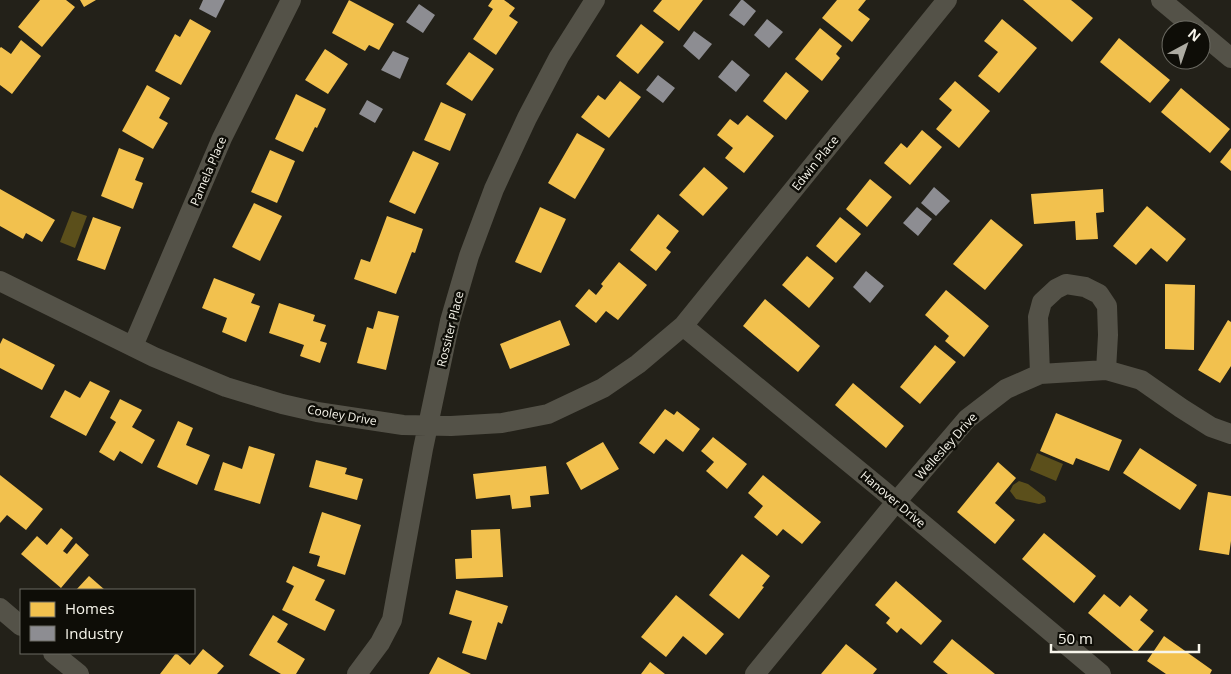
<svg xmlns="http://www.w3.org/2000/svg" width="1231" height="674" viewBox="0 0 1231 674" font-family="'Open Sans',sans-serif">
<rect width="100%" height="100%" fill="#232119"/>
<path fill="#5b4f1b" d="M72,211l15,5 -12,32 -15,-6z
M1037,453l26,11 -7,17 -26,-11z
M1019,481l9,3 17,13 1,5 -7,2 -23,-5 -6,-8 3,-6z"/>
<path fill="#f2c14e" d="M40,0h26l9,7 -33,40 -24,-20z
M80,0h16l-12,7z
M349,0l45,24 -15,26 -10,-5 -4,6 -33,-18z
M492,0h12l11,8 -6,8 9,6 -22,33 -23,-16 20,-30 -5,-3z
M662,0h41l-24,31 -26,-20z
M837,0h29l-8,10 12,9 -18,23 -30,-24z
M1023,0h48l22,18 -21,24z
M190,19l21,12 -30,54 -26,-14 20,-37 5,3z
M1002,19l35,29 -38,45 -21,-17 20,-24 -14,-11z
M641,24l23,18 -26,32 -22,-18z
M820,28l22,18 -6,8 4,4 -18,23 -27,-22z
M1119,38l51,42 -20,23 -50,-41z
M21,40l20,16 -29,38 -12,-9v-37l1,-1 10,7z
M325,49l23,15 -20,30 -23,-14z
M469,52l25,17 -22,32 -26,-17z
M786,72l23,19 -23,29 -23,-19z
M620,81l21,16 -32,41 -28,-21 17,-22 7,5z
M955,81l35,30 -31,37 -23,-19 16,-19 -13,-11z
M147,85l23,13 -11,20 9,5 -15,26 -31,-18z
M1181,88l49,41 -20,24 -49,-41z
M296,94l30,15 -9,19 -2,-1 -12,25 -28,-13z
M441,102l25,12 -16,37 -26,-11z
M747,115l27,21 -30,37 -19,-15 8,-10 -16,-13 13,-16 8,6z
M922,130l20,17 -32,38 -26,-22 17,-20 6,5z
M577,133l28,16 -30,50 -27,-16z
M119,148l25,10 -9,22 8,3 -10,26 -32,-13z
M1231,148v23l-11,-9z
M270,150l25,11 -18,42 -26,-11z
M413,151l26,12 -24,51 -26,-12z
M704,167l24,21 -25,28 -24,-21z
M870,179l22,18 -25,30 -21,-18z
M0,189l55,31 -13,22 -16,-9 -3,6 -23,-13z
M1103,189l1,23 -8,1 2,26 -22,1 -1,-19 -41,3 -3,-30z
M254,203l28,13 -22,45 -28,-14z
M1147,206l39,33 -19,23 -16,-14 -15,17 -23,-19z
M540,207l26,12 -25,54 -26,-11z
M658,214l21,17 -13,17 5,4 -15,19 -26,-21z
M387,216l36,13 -8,24 -3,-1 -16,42 -42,-15 7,-20 9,3z
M93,217l28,10 -16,43 -28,-10z
M840,217l21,17 -25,29 -20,-17z
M991,219l32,26 -38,45 -32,-26z
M807,256l27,22 -25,30 -27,-23z
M619,262l28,23 -29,35 -12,-9 -10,12 -21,-17 14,-17 7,6 7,-9 -2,-2z
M214,278l41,16 -4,9 9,3 -14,36 -24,-10 5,-14 -25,-10z
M1165,284l30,1 -1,65 -29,-1z
M946,290l43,36 -25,31 -19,-16 4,-5 -24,-21z
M765,299l55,47 -22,26 -55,-46z
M279,303l36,12 -2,6 13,4 -6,16 7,2 -7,20 -20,-7 4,-11 -35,-12z
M378,311l21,5 -13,54 -29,-7 10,-36 6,2z
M560,320l10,25 -60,24 -10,-25z
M1228,320l3,2v44l-11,17 -22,-13z
M3,338l52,27 -13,25 -42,-22v-24z
M935,345l21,17 -36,42 -20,-17z
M90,381l20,10 -24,45 -36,-19 15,-27 15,8z
M853,383l51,43 -18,22 -51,-43z
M120,399l22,11 -10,17 23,13 -13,24 -22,-13 -6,10 -15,-9 17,-30 -6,-4z
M665,409l9,6 3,-4 23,18 -17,23 -17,-13 -12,15 -15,-11z
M1056,413l66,27 -13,31 -33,-13 -3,7 -33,-14z
M178,421l15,7 -7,17 24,10 -13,30 -40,-18z
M713,437l34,27 -20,25 -21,-18 8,-9 -13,-11z
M603,442l16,27 -38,21 -15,-27z
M249,446l26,8 -15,50 -46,-14 9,-28 19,7z
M1140,448l57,37 -17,25 -57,-37z
M316,460l31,8 -2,6 18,5 -6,21 -48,-13z
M998,462l18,16 -21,25 20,17 -20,24 -38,-32z
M546,466l3,28 -19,2 1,11 -19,2 -2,-14 -34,4 -3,-25z
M0,475l43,34 -17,21 -19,-15 -7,8z
M763,475l58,47 -19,22 -19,-15 -6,7 -23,-19 9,-11 -15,-13z
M1208,492l23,4v45l-2,14 -30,-5z
M322,512l39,13 -16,50 -28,-9 3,-10 -11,-3z
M61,528l12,10 -10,13 4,3 9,-11 13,12 -28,33 -40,-34 16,-18 10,9z
M500,529l3,48 -47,2 -1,-20 17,-1 -1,-28z
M1044,533l52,43 -22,27 -52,-44z
M742,554l28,22 -8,10 2,1 -25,32 -30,-24z
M293,566l32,14 -10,20 20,10 -10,21 -43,-21 12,-24 -8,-4z
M89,576l16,14h-29z
M896,581l46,40 -21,24 -20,-17 -4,5 -11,-10 4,-5 -15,-13z
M456,590l52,16 -6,18 -4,-2 -12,38 -24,-7 10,-32 -23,-7z
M1104,594l16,13 10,-12 18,15 -8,10 14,11 -18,22 -48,-40z
M676,595l48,39 -18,21 -23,-19 -17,21 -25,-20z
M273,615l15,9 -11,18 28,17 -9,15h-15l-32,-19z
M1164,636l48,34 -2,4h-44l-19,-13z
M952,639l43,35h-47l-15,-12z
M846,644l31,25 -4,5h-52z
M203,649l21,17 -7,8h-57l16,-21 14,12z
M438,657l33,17h-42z
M650,662l15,12h-24z"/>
<path fill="#8d8d92" d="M203,0h22l-9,18 -17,-9z
M741,0h2l13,11 -12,15 -15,-11z
M419,4l16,11 -12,18 -17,-11z
M767,19l16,13 -14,16 -15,-13z
M694,31l18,13 -13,16 -16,-14z
M393,51l16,7 -9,21 -19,-9z
M732,60l18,15 -14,17 -18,-15z
M658,75l17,13 -12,15 -17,-13z
M367,100l16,9 -8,14 -16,-9z
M934,187l16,14 -14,15 -15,-13z
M917,207l15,12 -14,17 -15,-13z
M866,271l18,15 -14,17 -17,-16z"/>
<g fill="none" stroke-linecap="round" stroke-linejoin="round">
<path stroke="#545248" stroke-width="20" d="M1161,0l36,30
M1201,33l30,25
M0,281l154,76 72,30 56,17 35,8 86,13 48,1 51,-3 46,-9 55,-26 35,-24 45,-38 264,-326
M683,326l197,162 221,186
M133,346l89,-208 69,-138
M1040,374l-2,-57 4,-15 14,-13 10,-5 19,3 14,7 8,12 1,29 -2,35
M0,608l21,18
M53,653l26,21
M357,674l23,-31 12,-23 31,-171 27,-128 19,-65 25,-67 33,-71 32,-61 36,-57
M755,674l141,-172 71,-83 39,-30 34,-15 66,-4 35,10 40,28 30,19 20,7"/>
</g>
<g text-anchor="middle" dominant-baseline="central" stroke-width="5" stroke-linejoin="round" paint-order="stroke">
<g font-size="12" fill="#f7f5eb" stroke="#0e0d07">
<text transform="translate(815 163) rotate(-51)">Edwin Place</text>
<text transform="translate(208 171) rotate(-67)">Pamela Place</text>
<text transform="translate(450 329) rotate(-76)">Rossiter Place</text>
<text transform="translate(342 415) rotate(10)">Cooley Drive</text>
<text transform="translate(946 446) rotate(-48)">Wellesley Drive</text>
<text transform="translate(893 499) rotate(40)">Hanover Drive</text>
</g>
</g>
<rect x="20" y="589" width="175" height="65" fill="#0e0d07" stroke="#6b6a62"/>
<rect x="30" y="602" width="25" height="15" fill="#f2c14e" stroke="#6b6a62"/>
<text x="65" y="614" font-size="15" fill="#f7f5eb">Homes</text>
<rect x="30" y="626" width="25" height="15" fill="#8d8d92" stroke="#6b6a62"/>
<text x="65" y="639" font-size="15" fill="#f7f5eb">Industry</text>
<g transform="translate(1186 45) rotate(40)"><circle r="24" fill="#0e0d07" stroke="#6b6a62"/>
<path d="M0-4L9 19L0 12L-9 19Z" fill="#adaba2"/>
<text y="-8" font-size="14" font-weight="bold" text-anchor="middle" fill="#f7f5eb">N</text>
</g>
<path d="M1051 644v8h148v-8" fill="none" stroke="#f7f5eb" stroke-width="2.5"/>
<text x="1058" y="644" font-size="15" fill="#f7f5eb" stroke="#0e0d07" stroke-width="4" paint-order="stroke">50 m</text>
</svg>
